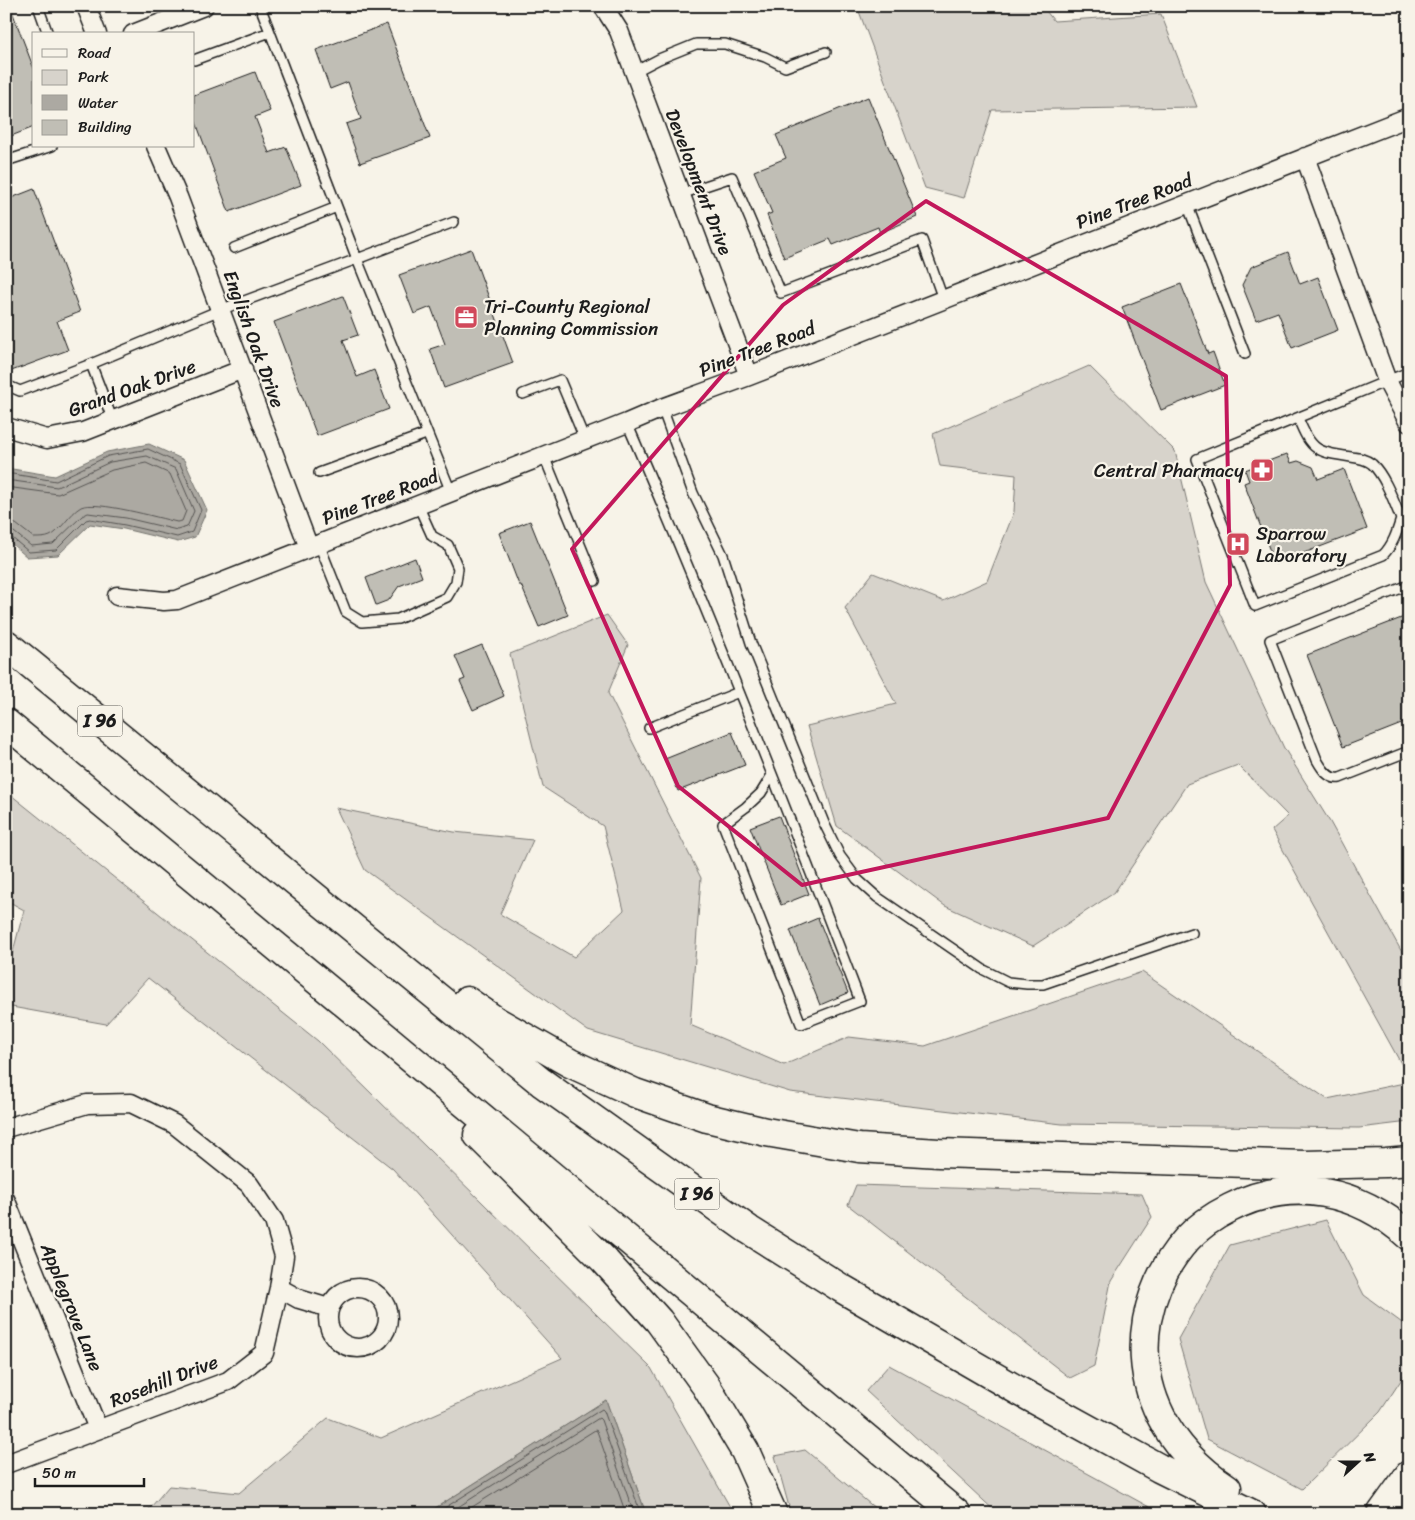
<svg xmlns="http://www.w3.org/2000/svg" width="1415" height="1520" viewBox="0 0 1415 1520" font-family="Sriracha,sans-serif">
<rect width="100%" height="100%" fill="#f7f3e8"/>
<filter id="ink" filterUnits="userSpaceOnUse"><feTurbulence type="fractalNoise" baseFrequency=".02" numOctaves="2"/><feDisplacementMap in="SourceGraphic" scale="10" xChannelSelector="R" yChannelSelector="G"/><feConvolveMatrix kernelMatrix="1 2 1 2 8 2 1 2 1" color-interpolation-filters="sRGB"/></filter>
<g filter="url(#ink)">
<path fill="#d7d3cb" stroke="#7a7874" d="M857,6h185l12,15 107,-7 36,93 -205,3 -28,88 -39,-10z
M1089,366l86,85 31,131 78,166 46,74 79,143v113l-137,-248 16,-14 -50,-51 -51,19 -73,109 -81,53 -88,-40 -108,-80 -30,-100 89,-22 -51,-96 28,-35 70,28 44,-20 27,-69 2,-37 -76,-9 -7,-32z
M607,615l21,30 -20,48 93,185 -11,147 94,40 65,-28 76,9 217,-74 185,127 82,-17v40l-50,6 -297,-4 -272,-32 -202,-61 -223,-161 -29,-62 118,24 79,8 -33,74 74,43 50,-47 -21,-84 -60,-39 -33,-133z
M6,791l312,250 333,327 83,146h-88l-40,-114 -180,114h-281l24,-28 70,7 89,-75 53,20 181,-80 -169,-189 -245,-191 -42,46 -100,-18v-28l18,-68 -18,-10z
M856,1185l286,9 10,23 -41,64 -17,85 -24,12 -222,-173z
M1326,1220l38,75 45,33v40l-29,44 -78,77 -95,-50 -29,-100 52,-94z
M889,1365l273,149h-164l-132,-123z
M805,1450l77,64h-91l-16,-58z"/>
<path fill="#aca9a2" stroke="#72716c" d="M149,444l35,16 23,50 -12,27 -17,5 -54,-13 -34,-5 -32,31 -31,2 -21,-18v-71l49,8 52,-24z
M606,1400l40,114h-220z"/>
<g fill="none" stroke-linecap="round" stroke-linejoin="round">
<path stroke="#565452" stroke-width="1" d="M6,473l50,8 52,-25 40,-7 32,15 21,46 -9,22 -15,5 -52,-12 -35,-6 -4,1 -30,30 -27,2 -18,-15 -5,-1
M6,480l51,7 53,-25 37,-6 29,13 18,42 -7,16 -10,3 -51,-12 -38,-5 -6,3 -29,28 -22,2 -17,-14 -8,-2
M6,487l52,7 54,-24 34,-7 24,11 16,37 -4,10 -5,1c-18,-4 -81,-22 -96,-15 -11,6 -21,25 -31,29 -4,2 -11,2 -16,2l-18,-14 -10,-2
M435,1514l167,-105 2,2 37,103
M447,1514l152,-96 2,2 33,94
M461,1514l134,-84 2,1 29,83"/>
</g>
<path fill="#c0beb5" stroke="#1c1c1c" d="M6,6h4l24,63v58l-28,11z
M387,24l43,114 -70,25 -14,-39 15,-5 -13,-37 -18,7 -14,-39z
M255,72l15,39 -15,6 14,36 17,-6 15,38 -72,27 -35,-95v-22z
M868,97l49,120 -37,16 -2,-6 -45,18 -3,-6 -46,19 -17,-43 5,-2 -18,-42 32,-13 -10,-23z
M34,189l46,123 -23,9 11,29 -62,23v-55l4,-1 -4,-10v-107z
M471,249l42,114 -69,25 -14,-39 15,-5 -14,-37 -17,7 -15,-39z
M1288,252l12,32 18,-7 20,53 -46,18 -14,-36 -22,8 -14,-35 9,-18z
M1181,284l27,70 5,-2 12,33 -64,25 -39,-103z
M343,296l15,39 -15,5 14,37 17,-7 15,39 -72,27 -43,-114z
M1287,454l4,9 7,-2 15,6 5,12 26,-10 23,60 -92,35 -31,-81 5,-2 -4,-11z
M530,521l38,94 -29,12 -18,-42h-2l-20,-52z
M415,558l7,19 -23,9 -10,14 -13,5 -10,-27z
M1409,615v106l-66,26 -36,-92z
M482,645l22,51 -31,14 -13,-29 5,-2 -10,-23z
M732,732l13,33 -67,26 -13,-32z
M779,816l30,78 -28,11 -31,-78z
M818,918l30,75 -28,12 -30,-75z"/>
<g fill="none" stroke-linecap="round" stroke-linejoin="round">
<g stroke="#1c1c1c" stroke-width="12">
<path id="service" d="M38,6l10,28
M260,6l97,253 97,-37
M194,60l76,-28
M634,72l25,-13 37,-15h29l40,13 20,10 41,-15
M6,161l46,-15
M681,194l51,-17 49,116 141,-53 21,59
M1187,204l58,150
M234,248l103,-41
M6,385l14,6 71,-27
M523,394l37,-14 25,60
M662,408l31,85 30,62 28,88 73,180 16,33 17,23 20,18 105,72 26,13 19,2h16l149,-51
M1298,418c13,33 19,34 53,39 8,1 15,2 21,7 13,12 22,38 29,55 -4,13 -8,26 -18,36l-128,51 -58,-147 190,-78 22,-9
M113,421l-22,-57 129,-54 137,-51 94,233
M627,423c83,191 159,384 233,578l-59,23 -78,-200 23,-17 15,-14 11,-18
M544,456l51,125
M319,473l107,-39
M319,544l27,68 16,10 36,-3 49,-22 9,-15 2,-14 -10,-23 -16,-9 -14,-31
M1409,585l-139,55 47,120c5,9 12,20 23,18l69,-27
M649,728l90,-36"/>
</g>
<g stroke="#1c1c1c" stroke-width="21">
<path id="minor" d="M86,6l11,28
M603,6l16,25 130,345
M133,34l71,-28
M156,146l22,51 131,351
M1305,157l82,224 22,42
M6,427l41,12 36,-7 160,-63
M117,596l47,5 13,-1 450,-177 35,-15 87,-32 660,-259
M6,1128l81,-24 44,-1 43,21 75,60 25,37 10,35 -5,32 -15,65 -36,28 -222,83
M6,1201l92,228
M279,1288l20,11 30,9
M328 1318a30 30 0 1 1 60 0a30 30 0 1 1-60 0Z"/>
</g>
<g stroke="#1c1c1c" stroke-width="31">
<path id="motorway" d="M6,644l535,438 208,148 92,58 178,103 140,77 93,46
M6,723l341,282 610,509
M467,1001l29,20 74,42 65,30 72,25 59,14 93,16 80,5 366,12 81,-2 23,-2
M478,1135l126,125 55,61 47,65 39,65 28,63
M1227,1488c-58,-38 -92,-98 -80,-168 6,-30 19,-58 40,-81 12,-13 27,-23 43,-31 62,-32 128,-18 179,28
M1381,1514l28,-39"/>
</g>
<use href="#service" stroke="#f7f3e8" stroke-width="9"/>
<use href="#minor" stroke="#f7f3e8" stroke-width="18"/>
<use href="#motorway" stroke="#f7f3e8" stroke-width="28"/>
</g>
</g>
<path fill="none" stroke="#c2185b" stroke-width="4" stroke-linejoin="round" d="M926,201l300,175 4,209 -122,233 -306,67 -124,-99 -106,-237 211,-244z"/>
<defs>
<g id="office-square" transform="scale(1.25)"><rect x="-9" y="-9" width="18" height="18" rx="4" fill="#d1495b" stroke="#f7f3e8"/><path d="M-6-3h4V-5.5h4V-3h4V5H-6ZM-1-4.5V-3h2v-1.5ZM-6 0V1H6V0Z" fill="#fff"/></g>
<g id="pharmacy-square" transform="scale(1.25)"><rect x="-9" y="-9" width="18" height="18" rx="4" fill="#d1495b" stroke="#f7f3e8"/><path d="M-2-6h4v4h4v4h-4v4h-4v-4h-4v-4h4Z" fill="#fff"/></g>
<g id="hospital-square" transform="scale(1.25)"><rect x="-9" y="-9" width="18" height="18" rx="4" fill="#d1495b" stroke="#f7f3e8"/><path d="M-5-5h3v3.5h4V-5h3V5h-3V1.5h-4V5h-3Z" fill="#fff"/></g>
</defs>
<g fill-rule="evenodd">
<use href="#office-square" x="466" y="317"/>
<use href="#pharmacy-square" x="1262" y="470"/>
<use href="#hospital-square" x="1238" y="544"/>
</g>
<g text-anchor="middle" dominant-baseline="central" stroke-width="4.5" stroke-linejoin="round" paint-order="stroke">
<g fill="#f7f3e8" stroke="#5e5c59" stroke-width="1">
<rect x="77.5" y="705.5" width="45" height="31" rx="4"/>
<rect x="674.5" y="1178.5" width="45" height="31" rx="4"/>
</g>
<g font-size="18" font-weight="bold" fill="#1c1c1c">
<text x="100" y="721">I 96</text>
<text x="697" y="1194">I 96</text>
</g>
<g font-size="19" fill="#1c1c1c" stroke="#f7f3e8">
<text transform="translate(699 182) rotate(69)">Development Drive</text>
<text transform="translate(1134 201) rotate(-21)">Pine Tree Road</text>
<text transform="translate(254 339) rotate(70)">English Oak Drive</text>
<text transform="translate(757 349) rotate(-21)">Pine Tree Road</text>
<text transform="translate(132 388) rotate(-20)">Grand Oak Drive</text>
<text transform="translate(380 497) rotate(-21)">Pine Tree Road</text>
<text transform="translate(72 1307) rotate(68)">Applegrove Lane</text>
<text transform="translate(164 1381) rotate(-21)">Rosehill Drive</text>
</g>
<g font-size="19" fill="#1c1c1c" stroke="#f7f3e8" text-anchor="start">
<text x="484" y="306">Tri-County Regional<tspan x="484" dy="22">Planning Commission</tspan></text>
<text x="1244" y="470" text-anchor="end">Central Pharmacy</text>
<text x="1256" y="533">Sparrow<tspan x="1256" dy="22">Laboratory</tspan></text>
</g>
</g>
<rect width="1415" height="1520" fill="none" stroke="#f7f3e8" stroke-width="25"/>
<rect x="12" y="12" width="1390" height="1495" fill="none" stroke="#1c1c1c" stroke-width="2" filter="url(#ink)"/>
<rect x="32" y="32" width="162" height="115" fill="#f7f3e8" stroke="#9f9d96"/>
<rect x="42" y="49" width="25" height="8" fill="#f7f3e8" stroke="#9f9d96"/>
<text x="78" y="58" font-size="15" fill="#1c1c1c">Road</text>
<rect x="42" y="70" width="25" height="15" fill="#d7d3cb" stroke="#9f9d96"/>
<text x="78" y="82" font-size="15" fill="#1c1c1c">Park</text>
<rect x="42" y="95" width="25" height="15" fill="#aca9a2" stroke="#9f9d96"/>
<text x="78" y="108" font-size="15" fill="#1c1c1c">Water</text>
<rect x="42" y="120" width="25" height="15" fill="#c0beb5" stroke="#9f9d96"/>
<text x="78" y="132" font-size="15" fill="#1c1c1c">Building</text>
<g transform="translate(1358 1462) rotate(69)" stroke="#f7f3e8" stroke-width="4" paint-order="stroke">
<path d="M0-4L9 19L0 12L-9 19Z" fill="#1c1c1c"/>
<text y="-8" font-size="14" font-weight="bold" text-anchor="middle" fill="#1c1c1c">N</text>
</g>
<path d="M35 1478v8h109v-8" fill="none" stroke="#1c1c1c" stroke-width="2.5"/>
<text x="42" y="1478" font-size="15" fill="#1c1c1c" stroke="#f7f3e8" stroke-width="4" paint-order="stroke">50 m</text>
</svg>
